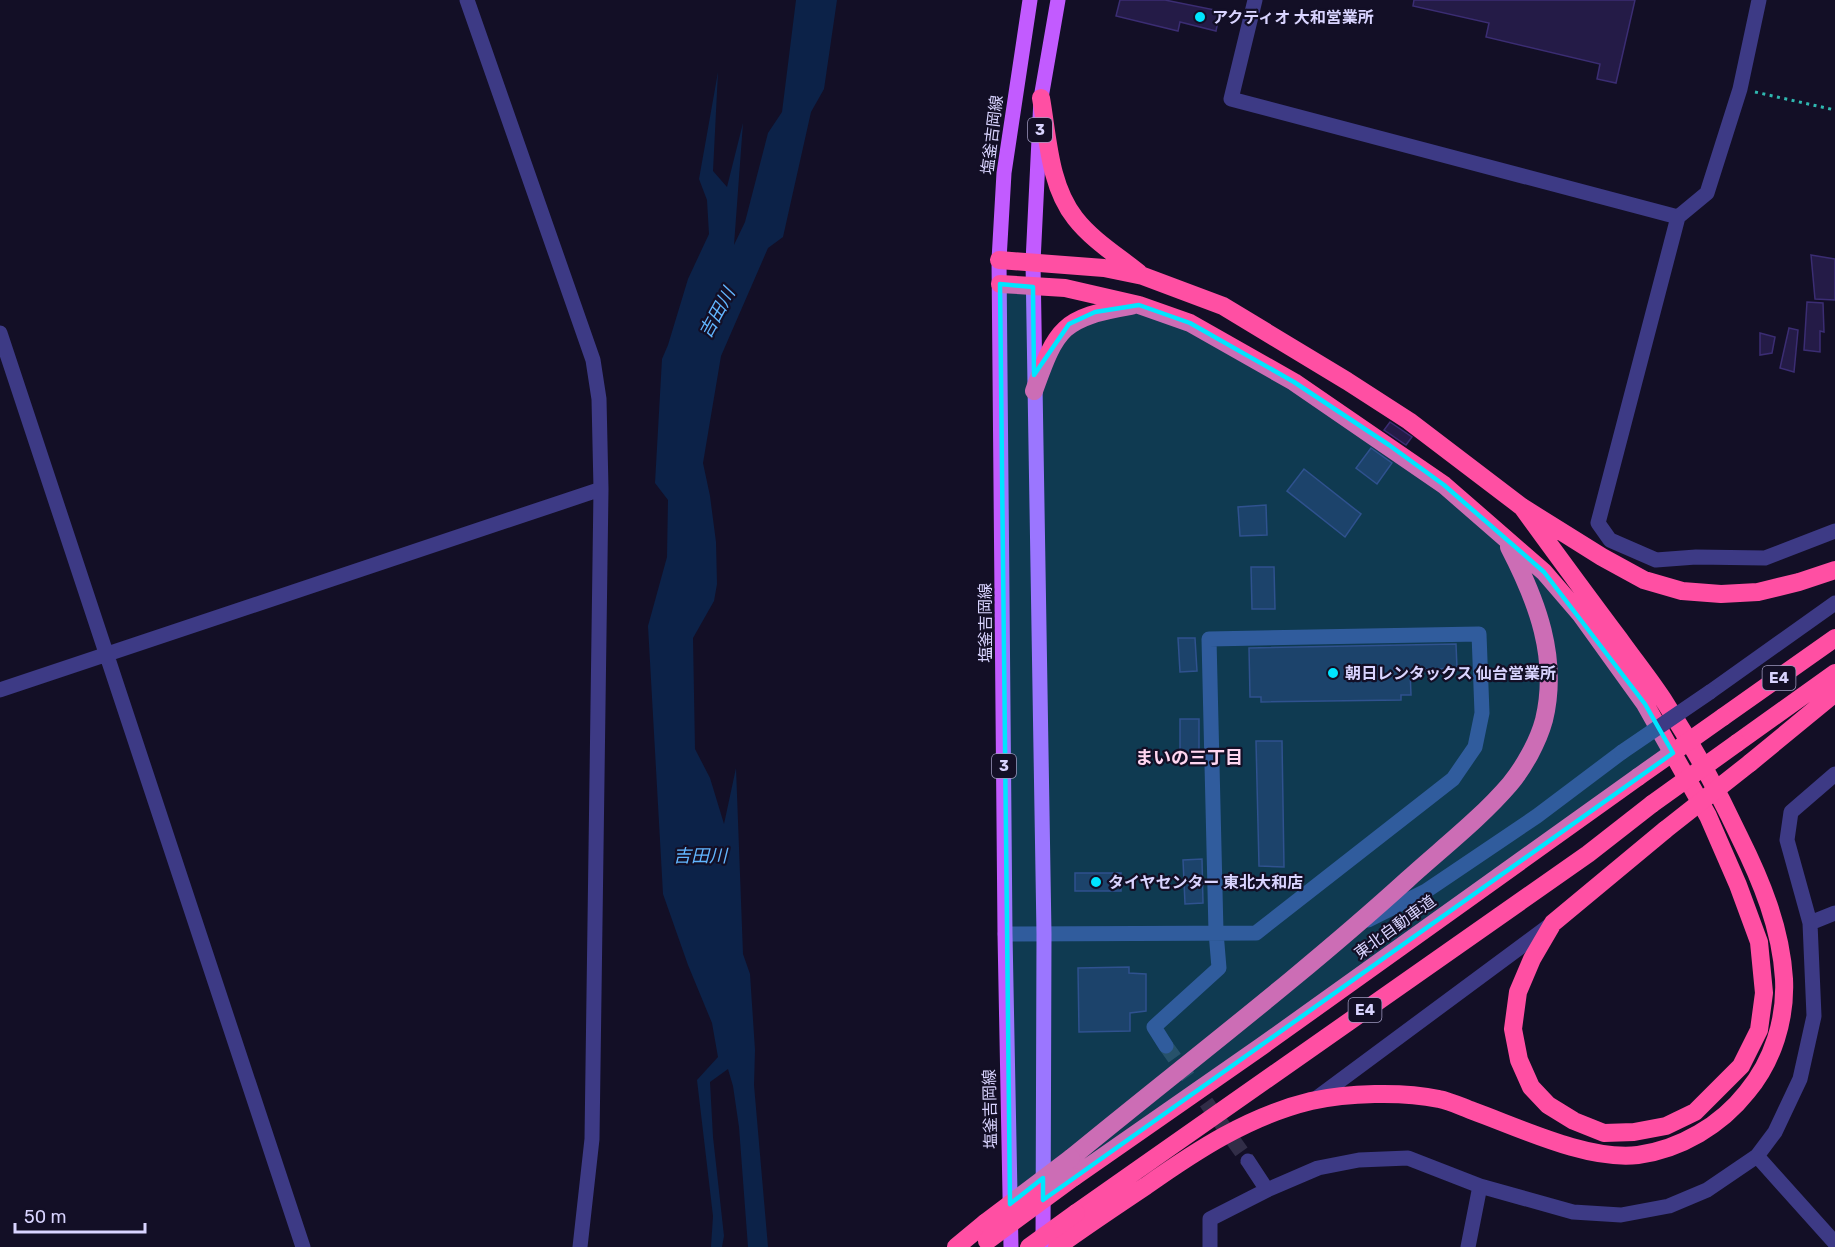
<svg xmlns="http://www.w3.org/2000/svg" width="1835" height="1247" viewBox="0 0 1835 1247" font-family="Rubik,'Noto Sans JP',sans-serif">
<rect width="100%" height="100%" fill="#130f26"/>
<path fill="#0c2248" d="M796,0h41l-13,89 -13,23 -28,125 -15,11 -47,108 -18,107 7,33 6,46 1,42 -3,17 -21,37 2,111 15,29 14,46 12,-56 7,186 7,20 5,76 -1,35 14,162h-20l-9,-120 -6,-41 -5,-17 -18,13 3,55 11,99 -2,11h-11l2,-31 -16,-136 21,-23 -6,-34 -24,-58 -25,-71 -15,-268 19,-69 1,-57 -13,-17 7,-124 6,-14 20,-66 21,-45 -2,-34 -8,-21 19,-107 -5,99 14,16 16,-64 -9,122 11,-23 23,-89 14,-21z"/>
<path fill="#241b47" stroke="#3b2d73" stroke-width="1.5" d="M1120,0h45l55,11 -4,20 -36,-9 -2,9 -62,-15z
M1414,0h221l-19,83 -19,-4 3,-15 -114,-27 3,-14 -76,-17z
M1811,255l24,4v41l-20,-1z
M1807,302l16,1 1,29 -4,-1v21l-16,-2z
M1789,328l9,2 -4,42 -14,-4z
M1760,333l15,4 -3,16 -12,2z
M1390,422l22,15 -6,8 -22,-15z
M1371,448l21,15 -15,21 -21,-16z
M1304,469l57,45 -16,23 -58,-46z
M1266,505l1,30 -27,1 -2,-29z
M1251,567h23l1,42h-23z
M1178,638h17l2,33 -17,1z
M1456,644l1,24 -47,2 1,25h-10v5l-140,2v-5h-11l-1,-49z
M1180,719h19v39h-19z
M1256,741h26l2,126 -25,-1z
M1202,859l1,44 -18,1 -2,-44z
M1075,873h46v18h-46z
M1129,967v6l17,1v37l-16,2v18l-51,1 -1,-64z"/>
<g fill="none" stroke-linecap="round" stroke-linejoin="round">
<path stroke="#312d47" stroke-width="15" stroke-dasharray="15 8" stroke-linecap="butt" d="M1166,1046l82,115"/>
<path stroke="#2fb8b0" stroke-width="3" stroke-dasharray="3 4.5" stroke-linecap="butt" d="M1755,92l80,18"/>
<path stroke="#3d3a85" stroke-width="15" d="M467,0l126,360 6,39 2,90 -9,650 -12,108
M1255,0l-24,99 447,118
M1759,0l-19,89 -33,104 -29,24 -80,306 12,17 46,20 40,-3 69,1 70,-27
M0,333l303,914
M0,690l601,-201
M1710,692l125,-89
M1368,920l58,-29 111,-75 85,-64
M1810,923l25,-10
M1005,934l251,-1 197,-154 22,-32 7,-34 -3,-79 -270,5 7,293 3,36 -65,59 12,19
M1314,1100l236,-175
M1757,1156l78,87
M1248,1161l19,29
M1210,1247v-28l57,-29 51,-22 41,-8 49,-2 72,28 93,26 48,3 48,-9 38,-16 50,-34 18,-24 25,-53 14,-63 -4,-93 -23,-83 4,-28 44,-38
M1468,1247l12,-61"/>
<path stroke="#c25bff" stroke-width="15" d="M1043,1246l1,-312 -11,-672 8,-164 17,-98
M1011,1247l-6,-313 -6,-674 5,-87 26,-173"/>
<path stroke="#ff4fa3" stroke-width="18" d="M1041,98c7,39 8,87 34,120 17,22 43,38 64,55
M999,260l105,8 39,8 80,30 124,75 62,40 113,86 80,50 42,23 38,11 39,3 37,-2 41,-10 36,-12
M1000,284l65,4 74,17 51,18 104,59 150,103 100,87 37,43 64,89 63,112 30,69 21,57 5,51 -5,37 -18,36 -46,46 -29,14 -32,6 -30,1 -30,-12 -26,-16 -17,-18 -12,-27 -6,-31 5,-37 14,-33 21,-36 112,-93
M1034,391c23,-64 28,-73 97,-85
M1723,717l112,-79
M1737,743l98,-70
M1750,763l85,-70
M1071,1158c112,-92 228,-180 336,-278 34,-31 73,-61 103,-96 14,-17 28,-42 34,-64 15,-62 -7,-119 -35,-173
M1074,1177l188,-131 376,-269
M1076,1213l512,-359 64,-50
M956,1247l29,-24
M1057,1247c29,-21 59,-41 89,-61 51,-36 103,-70 165,-85 36,-8 91,-10 128,-2 11,2 23,8 34,12 47,17 115,50 165,44 43,-6 83,-30 109,-63 26,-31 39,-73 37,-113 -3,-51 -23,-99 -45,-143 -21,-45 -46,-90 -73,-132 -14,-22 -31,-43 -46,-64 -33,-44 -66,-89 -98,-133"/>
<path stroke="#3d3a85" stroke-width="15" d="M1622,752l88,-60"/>
<path stroke="#ff4fa3" stroke-width="18" d="M1638,777l85,-60
M1652,804l85,-61
M1665,830l85,-67
M985,1223l86,-65
M987,1241l87,-64
M1029,1247l47,-34"/>
</g>
<path fill="#00e5ff" fill-opacity="0.2" stroke="#00e5ff" stroke-width="4.5" stroke-linejoin="round" d="M1000,284l33,3 1,88 35,-51 26,-12 44,-7 51,18 104,59 95,63 55,40 100,87 101,132 28,49 -630,447v-22l-33,26z"/>
<g fill="#00e5ff" stroke="#130f26" stroke-width="2">
<circle cx="1200" cy="17" r="6"/>
<circle cx="1333" cy="673" r="6"/>
<circle cx="1096" cy="882" r="6"/>
</g>
<g text-anchor="middle" dominant-baseline="central" stroke-width="4.5" stroke-linejoin="round" paint-order="stroke">
<g fill="#130f26" stroke="#9e99be" stroke-width="1.5">
<rect x="1028" y="118" width="24" height="24" rx="4.5"/>
<rect x="1762.5" y="666" width="33" height="24" rx="4.5"/>
<rect x="992" y="754" width="24" height="24" rx="4.5"/>
<rect x="1348.5" y="998" width="33" height="24" rx="4.5"/>
</g>
<g font-size="15" font-weight="bold" fill="#d9d4ff">
<text x="1040" y="130">3</text>
<text x="1779" y="678">E4</text>
<text x="1004" y="766">3</text>
<text x="1365" y="1010">E4</text>
</g>
<g font-size="16" font-weight="bold" fill="#d9d4ff" stroke="#130f26" text-anchor="start">
<text x="1212" y="17">アクティオ 大和営業所</text>
<text x="1345" y="673">朝日レンタックス 仙台営業所</text>
<text x="1108" y="882">タイヤセンター 東北大和店</text>
</g>
<g font-size="16" fill="#d9d4ff" stroke="#130f26">
<text transform="translate(992 135) rotate(-83)">塩釜吉岡線</text>
<text transform="translate(985 623) rotate(-90)">塩釜吉岡線</text>
<text transform="translate(1395 927) rotate(-36)">東北自動車道</text>
<text transform="translate(990 1109) rotate(-91)">塩釜吉岡線</text>
</g>
<g font-size="18" font-style="italic" fill="#62b6ff" stroke="#130f26">
<text transform="translate(717 313) rotate(-61)">吉田川</text>
<text x="700" y="856">吉田川</text>
</g>
<g font-size="18" font-weight="bold" fill="#ffd6f0" stroke="#130f26">
<text x="1189" y="758">まいの三丁目</text>
</g>
</g>
<path d="M15 1223v9h130v-9" fill="none" stroke="#d9d4ff" stroke-width="3"/>
<text x="24" y="1223" font-size="18" fill="#d9d4ff" stroke="#130f26" stroke-width="4.5" paint-order="stroke">50 m</text>
</svg>
